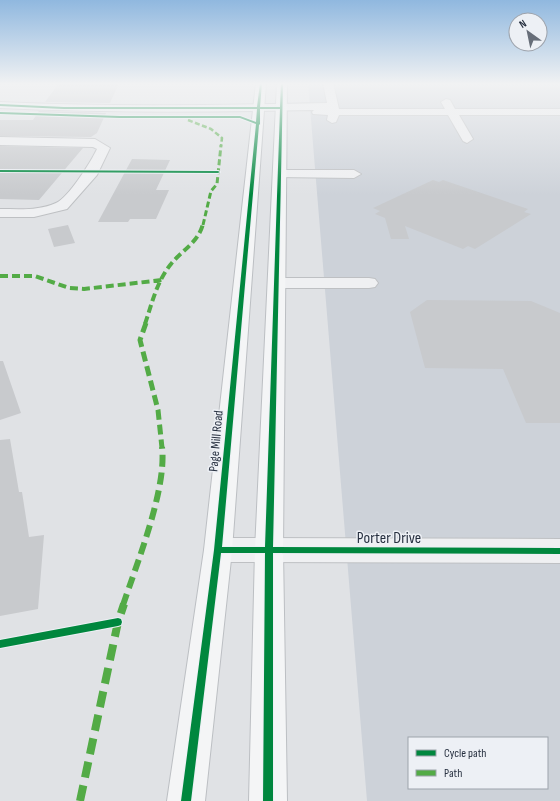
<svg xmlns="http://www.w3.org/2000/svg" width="560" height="801" viewBox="0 0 560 801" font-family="'Sofia Sans Condensed',sans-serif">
<rect width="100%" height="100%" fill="#e0e2e5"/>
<path fill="#cdd2d9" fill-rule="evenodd" d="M308,83h252v718h-193zM409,738h138v50h-138z"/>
<path fill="#c8cacd" d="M59,83h60l-9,20 -65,-1z
M39,111l40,1 27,1 -9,20 -6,4 -91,-1v-16h33z
M0,146l83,2 -44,52 -39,-1z
M132,159l38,1 -14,30h13l-13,29h-26l-2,3h-30z
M433,180l6,2 4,-2 85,29 -4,3 7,2 -56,35 -7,-3 -5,3 -58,-23 4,13h-18l-6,-21 -10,-4 5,-3 -7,-3z
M68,225l7,18 -21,4 -6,-18z
M427,300l104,1 29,12v110h-34l-23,-54 -78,-1 -15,-56z
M0,361h3l18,52 -21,7z
M10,439l9,53h3l7,45 15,-2 -6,74 -38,7v-176z"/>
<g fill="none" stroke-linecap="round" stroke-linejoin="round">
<g stroke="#bec0c3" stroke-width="2">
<path id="minor" d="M323,83h10l6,26h106l-4,-7 5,-3 4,1 5,9h105v6h-101l14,24 -6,4 -4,-2 -15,-26h-109l-3,7 -4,1 -5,-3 1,-5 -15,-1 -1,-2 2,-2c-105,2 -209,3 -314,-2v-6c109,5 218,3 327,1z
M0,137l95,2 15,9 -13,27 -30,34 -33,8h-34v-8c18,0 39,2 56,-6 12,-5 35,-41 41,-54l-4,-2 -93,-2z
M280,170h74l7,4 -7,4 -79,-1 -2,-3 2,-3z
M277,278h92l6,1 3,4 -3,4 -6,1h-92l-6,-1 -3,-4 3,-4z
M218,538l342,1v24l-342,-1 -10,-4 -4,-8 4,-8z"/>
</g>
<g stroke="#bcbfc3" stroke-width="2">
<path id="major" d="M256,83h10l-34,467 -27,251h-38l37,-251z
M277,83h10l-4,467 4,251h-38l6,-251z"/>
</g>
<use href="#minor" fill="#eff0f2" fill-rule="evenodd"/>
<use href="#major" fill="#f4f5f6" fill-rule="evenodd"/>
<path stroke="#53ab46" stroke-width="2.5" stroke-dasharray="5 2.5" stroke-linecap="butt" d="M188,120l23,9 11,9 -1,8"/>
<path stroke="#53ab46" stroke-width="3" stroke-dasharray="6 3" stroke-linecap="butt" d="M203,225l8,-34 6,-7 4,-39"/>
<path stroke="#53ab46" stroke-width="4" stroke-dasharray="8 4" stroke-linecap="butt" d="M0,276h35l34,12 15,1 78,-9
M145,324c7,-21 12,-43 26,-60 11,-14 27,-21 32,-40"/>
<path stroke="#53ab46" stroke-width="5" stroke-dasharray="10 5" stroke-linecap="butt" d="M146,323l-6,17 18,70 4,38"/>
<path stroke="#53ab46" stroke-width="6" stroke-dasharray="12 6" stroke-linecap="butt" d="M123,605c14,-42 44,-116 39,-158"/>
<path stroke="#53ab46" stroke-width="8" stroke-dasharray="16 8" stroke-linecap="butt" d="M80,801l38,-179 6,-18"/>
<g stroke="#edf0f5" stroke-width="2">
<path id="cycleway" d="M260,83h2l-2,24h20l1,-24h2l-10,464 287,1v6l-287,-1v248h-10l2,-248h-44l-30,248h-10l33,-251 42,-426 -16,-6h-120l-120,-4v-2l120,4h120l16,6 1,-13h-193l-64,-3v-2l64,3h193zM260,109h20l-15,438h-43l37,-422 1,-1z
M0,170l218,1 2,1 -2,1 -218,-1z
M118,618l3,1 1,3 -1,3 -3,1 -118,22v-8z"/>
</g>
<use href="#cycleway" fill="#00873e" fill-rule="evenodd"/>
</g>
<linearGradient id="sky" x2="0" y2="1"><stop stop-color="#90b8df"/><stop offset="0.43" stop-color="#f1f2f3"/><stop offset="1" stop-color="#f1f2f3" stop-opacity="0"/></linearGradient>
<rect width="560" height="195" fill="url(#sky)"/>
<g text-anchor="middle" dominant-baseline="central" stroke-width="3" stroke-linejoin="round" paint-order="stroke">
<g font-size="13" fill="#262f3f" stroke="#edf0f5">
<text transform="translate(216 441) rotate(-85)">Page Mill Road</text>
</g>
<g font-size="16" fill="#262f3f" stroke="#edf0f5">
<text x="389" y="538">Porter Drive</text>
</g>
</g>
<rect x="408" y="737" width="140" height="52" fill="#edf0f5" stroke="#9da3ac"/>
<rect x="416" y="750" width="20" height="6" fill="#00873e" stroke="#9da3ac"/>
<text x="444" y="757" font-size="12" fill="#262f3f">Cycle path</text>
<rect x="416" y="770" width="20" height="6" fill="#53ab46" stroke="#9da3ac"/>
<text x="444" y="777" font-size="12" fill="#262f3f">Path</text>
<g transform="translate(528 32) rotate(327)"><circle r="19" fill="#edf0f5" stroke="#9da3ac"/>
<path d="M0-3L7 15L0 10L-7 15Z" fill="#676e79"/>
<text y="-6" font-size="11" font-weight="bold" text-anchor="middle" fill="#262f3f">N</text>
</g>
</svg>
